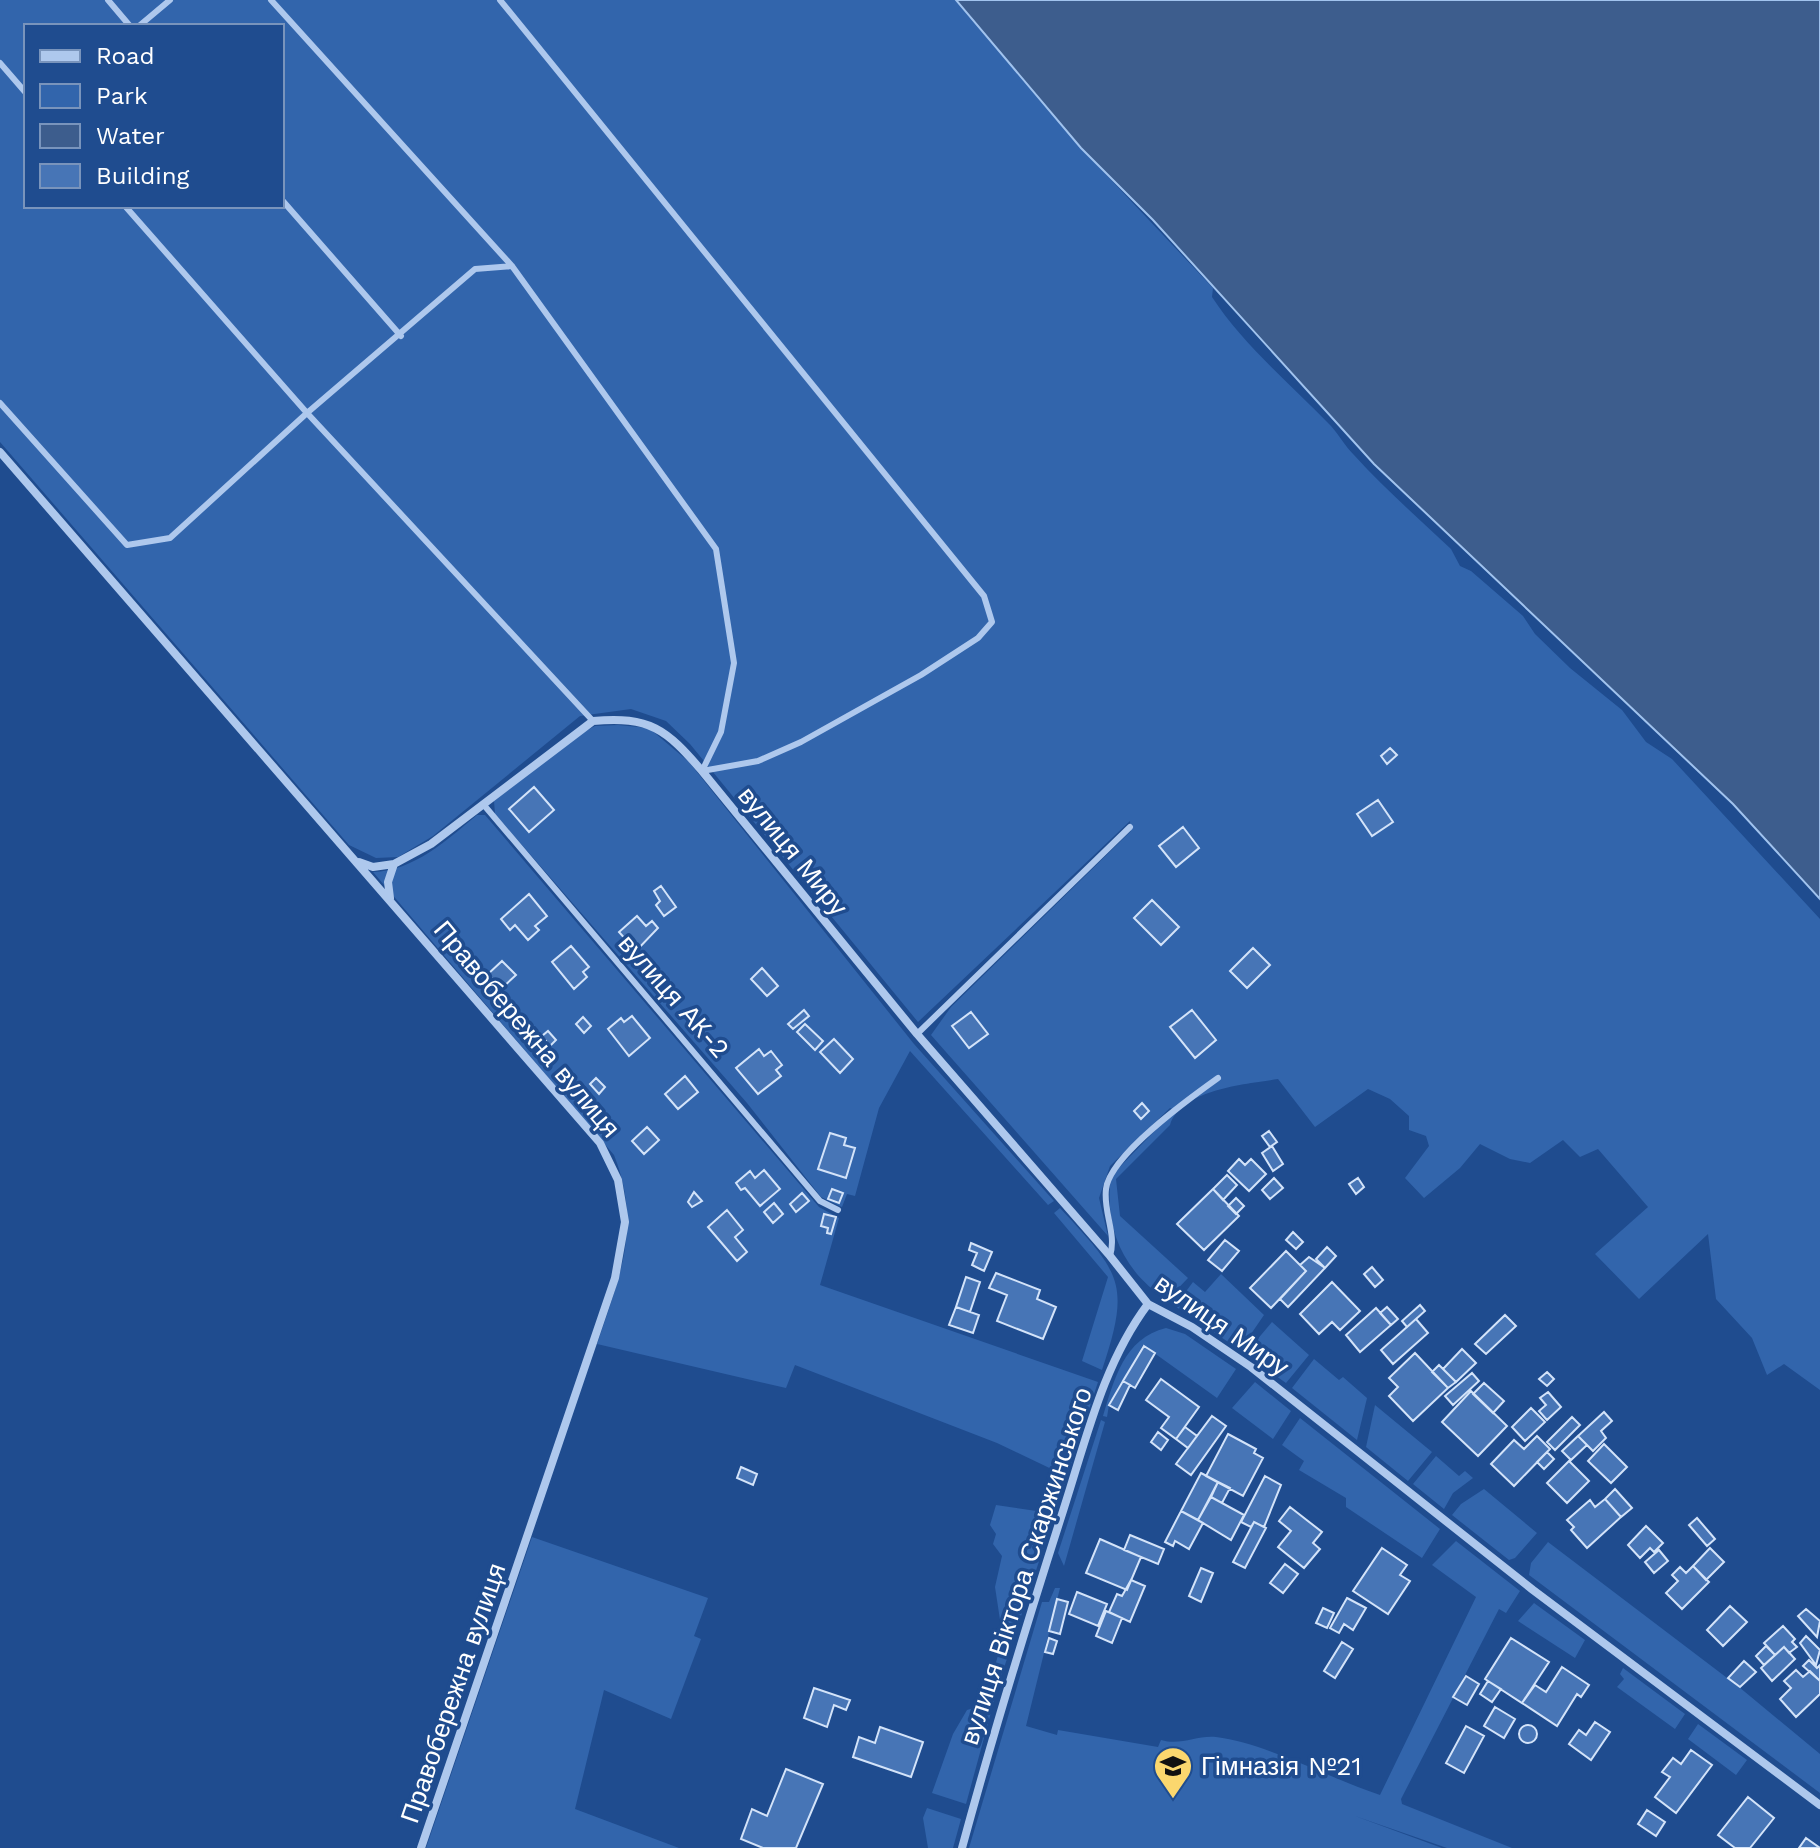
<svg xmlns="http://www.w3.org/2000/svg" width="1820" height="1848" viewBox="0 0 1820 1848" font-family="'Work Sans',sans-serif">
<rect width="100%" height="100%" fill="#1f4c8f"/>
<path fill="#3265ac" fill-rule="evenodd" d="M0,0h956l125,148 132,140 -1,9c32,49 78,86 119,129 8,9 14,20 23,29 30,33 64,63 97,94l9,17 11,5 52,45 12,18 35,34 52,42 24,32 26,17 148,160v471l-36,-26 -17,11 -15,-37 -36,-39 -8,-65 -69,65 -44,-45 53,-47 -50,-58 -18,8 -17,-17 -33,23 -20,-4 -30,-15 -20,24 -36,30 -19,-20 24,-32 -3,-10 -17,-6v-14l-19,-17 -22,-10 -53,38 -37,-48c-32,5 -97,10 -108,46l-54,54 4,37 68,62 -21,22c-44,-29 -63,-71 -56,-124l64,-66 -5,-2 -60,58 -11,32 9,38 -177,-201 20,-28 180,-176 -1,-10 -212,201 -228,-278 -24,-23 -35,-12 -51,7 -147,120 -35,21 -22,1 -27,-13 -349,-403zM26,26h256v180h-256z
M618,725l31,3 40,34 225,282 140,157 -6,4 -138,-154 -31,57 -24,88 -8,-2 -5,13 -21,-10 -74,-94 -252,-289 -1,-13 86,-67 15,-8z
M477,815h8l334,392 20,11 -19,67 278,97 -99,301 -33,121 -34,-11 21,-59 14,-24 16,-5 17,-56 2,-16 -7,-46 7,-31 -9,-12 3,-10 -6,-9 6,-20 54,8 12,-39 -65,-31 -202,-78 -9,23 -189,-44c23,-68 45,-118 17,-189l-241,-283c41,-1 74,-32 104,-57z
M1060,1208c61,66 71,75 42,162l-20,-9 26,-84 -54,-64z
M1221,1274l43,41 -24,35 -65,-44 18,-24 12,10z
M1272,1322l37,33 -23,28 -41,-29z
M1166,1328l19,6 51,35 -19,29 -74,-53 -34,60 -2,12 -4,-1c11,-36 21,-78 63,-88z
M1314,1359l25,21 4,-3 24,21 -10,42 -65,-52z
M1255,1382l36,29 -18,28 -41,-31z
M1375,1405l57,47 -24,29 -42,-34z
M1300,1418l140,111 -18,29 -76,-51v-9l-47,-28 5,-9 -22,-16z
M1101,1420l4,2 -41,144 -6,-13z
M1436,1456l23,20 6,-5 8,7 -20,15 -9,16 -31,-25z
M1484,1489l53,44 -22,25 -6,2 -57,-45 9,-11z
M532,1537l176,61 -14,38 7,3 -30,80 -67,-29 -29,119 104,39h-253z
M1456,1541l64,50 -14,22 -7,-4 -98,190 1,5 110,44h-65l-92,-32 87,32h-473l73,-246h7l6,-14h5l-34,138 31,9 1,-5 100,17 3,-7c20,6 36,-5 55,-3 50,6 115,42 164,58l96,-198 -44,-32z
M1548,1542l191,145 81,67v39l-291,-218 2,-12z
M1534,1603l51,37 -10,18 -57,-37z
M1623,1668l62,46 -10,15 -58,-42 7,-8 -4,-5z
M1698,1724l49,36 -11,15 -48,-36z
M927,1808l34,11 -8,29h-25l-5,-30z"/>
<path fill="#3d5d8d" stroke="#a1c3ee" stroke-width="2" d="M956,0h864v899l-87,-95 -359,-340 -221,-244 -72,-72z"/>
<path fill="#4775b6" stroke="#d3e3f9" stroke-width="2" d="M1390,748l7,7 -10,9 -6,-8z
M534,787l20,23 -25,22 -20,-23z
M1378,800l15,22 -21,14 -15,-22z
M1183,827l16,21 -23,19 -17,-21z
M661,886l15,21 -12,9 -8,-11 4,-4 -6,-10z
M529,894l18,22 -12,10 4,4 -11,10 -13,-15 -5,5 -9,-11z
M1152,900l27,27 -18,18 -27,-27z
M637,916l9,10 6,-5 6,7 -22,23 -17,-19z
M571,946l18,21 -6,5 4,5 -13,12 -22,-27z
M1253,948l17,17 -23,23 -17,-17z
M502,961l14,14 -15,14 -13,-15z
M762,968l16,18 -11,10 -16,-17z
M804,1010l5,6 -16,13 -5,-5z
M1192,1010l24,30 -21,18 -25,-31z
M971,1012l17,22 -19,14 -17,-22z
M632,1016l18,22 -21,18 -21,-27 13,-11 3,4z
M583,1017l8,9 -7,7 -8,-9z
M805,1024l18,17 -8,9 -18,-18z
M548,1031l8,9 -6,6 -8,-10z
M834,1039l19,20 -13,14 -20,-21z
M759,1049l5,7 7,-5 11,14 -6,5 5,6 -23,18 -22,-26z
M685,1076l13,16 -20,17 -13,-15z
M596,1078l9,9 -6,7 -9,-10z
M1142,1103l7,8 -8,8 -7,-8z
M647,1127l12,13 -15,14 -12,-13z
M1269,1131l8,11 -7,5 -8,-11z
M830,1133l16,5 -2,7 11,3 -9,30 -28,-9z
M1272,1146l11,18 -10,7 -11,-18z
M1239,1159l6,6 6,-6 15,15 -17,17 -21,-20z
M764,1170l16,19 -20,17 -15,-18 -4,2 -5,-7 14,-12 5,7z
M1227,1175l10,10 -14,15 -10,-11z
M1274,1178l9,10 -13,11 -8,-9z
M1358,1178l6,9 -8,7 -7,-10z
M832,1189l11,4 -4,10 -11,-4z
M1213,1189l26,27 -35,34 -27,-26z
M694,1192l8,9 -10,6 -4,-5z
M802,1193l7,8 -13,11 -6,-8z
M1236,1198l8,8 -8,8 -8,-8z
M774,1203l9,11 -10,9 -9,-11z
M727,1210l16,20 -8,7 12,15 -10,9 -29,-34z
M824,1214l12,3 -5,17 -4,-1 1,-5 -7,-2z
M1293,1232l10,10 -7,7 -10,-9z
M1225,1240l14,11 -17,20 -14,-11z
M971,1243l21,9 -8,19 -12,-6 5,-12 -8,-3z
M1327,1247l9,9 -11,12 -9,-9z
M1286,1251l20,20 -35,37 -21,-20z
M1309,1257l16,11 -37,39 -8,-8 26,-28 -6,-6z
M1372,1267l11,13 -8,7 -11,-13z
M996,1273l44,17 -3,9 19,8 -13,32 -46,-18 10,-26 -18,-7z
M966,1277l14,5 -10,30 -14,-5z
M1332,1282l28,29 -20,19 -8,-8 -13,12 -19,-20z
M1420,1305l5,6 -18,16 -5,-6z
M956,1307l23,8 -6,18 -24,-8z
M1387,1307l11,12 -7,6 -11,-12z
M1376,1308l15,17 -31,27 -14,-17z
M1505,1315l11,11 -30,28 -11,-10z
M1416,1319l12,14 -35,31 -12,-14z
M1144,1346l11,7 -20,35 -12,-7z
M1462,1349l14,14 -20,19 -13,-13z
M1415,1353l33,35 -35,33 -24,-25 9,-9 -9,-9z
M1439,1365l17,17 -8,6 -16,-16z
M1547,1372l7,7 -7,7 -8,-7z
M1472,1373l7,8 -26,24 -8,-9z
M1161,1379l38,28 -23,32 -15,-11 8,-11 -23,-17z
M1123,1381l7,4 -12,25 -9,-5z
M1484,1383l20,18 -11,12 -20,-19z
M1471,1391l36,35 -29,30 -36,-34z
M1548,1392l13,15 -14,13 -8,-9 7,-6 -6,-7z
M1531,1408l14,14 -20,19 -13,-14z
M1604,1412l8,9 -11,10 5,7 -13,13 -15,-15z
M1212,1416l14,10 -35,49 -15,-11z
M1572,1417l8,8 -25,25 -8,-8z
M1185,1427l12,9 -9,12 -12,-9z
M1158,1432l10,8 -7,10 -10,-8z
M1228,1434l28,15 -2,4 9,5 -20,38 -37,-20z
M1537,1436l13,13 -36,37 -23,-22 23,-24 10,9z
M1578,1436l9,9 -16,15 -9,-9z
M1604,1444l23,23 -16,16 -23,-22z
M1547,1452l7,7 -10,10 -7,-7z
M1569,1461l20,20 -22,22 -20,-20z
M741,1467l16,7 -4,11 -16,-7z
M1201,1473l17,9 -20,38 -17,-9z
M1265,1476l16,9 -17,42 -10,-5 -3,5 -10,-5z
M1218,1482l12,6 -8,15 -11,-6z
M1615,1489l17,19 -11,9 -16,-18z
M1211,1497l33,18 -13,25 -33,-20z
M1605,1499l16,18 -34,31 -16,-18 3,-3 -7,-7 23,-20 5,7z
M1290,1507l32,25 -9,11 7,6 -16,19 -26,-21 13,-16 -12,-10z
M1181,1511l22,12 -14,26 -14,-8 -2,5 -8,-4z
M1697,1518l18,21 -8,7 -18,-21z
M1254,1522l12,6 -21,40 -12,-6z
M1646,1526l17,17 -9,9 -4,-4 -10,10 -12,-13z
M1130,1535l34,14 -6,15 -34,-14z
M1100,1539l41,18 -14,33 -41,-17z
M1382,1548l25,17 -7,10 10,6 -22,33 -35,-23z
M1710,1548l14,14 -18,18 -13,-14z
M1659,1550l9,11 -14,12 -9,-11z
M1285,1564l13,10 -15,19 -13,-10z
M1693,1566l16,16 -27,27 -16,-16 12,-12 -6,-6 8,-8 6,6z
M1201,1568l12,5 -12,29 -12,-6z
M1131,1580l14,6 -15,36 -21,-10 8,-18 5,2z
M1077,1592l30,12 -9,22 -29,-12z
M1347,1598l19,10 -13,22 -9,-6 -5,9 -9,-5z
M1057,1599l11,3 -8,32 -11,-3z
M1730,1606l17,16 -24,24 -16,-16z
M1323,1608l11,5 -7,15 -11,-5z
M1806,1609l14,12 -3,16 -19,-21z
M1106,1611l16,7 -10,25 -16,-7z
M1783,1626l12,13 -3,3 5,5 -8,6 -5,-6 -9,8 -11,-12z
M1806,1636l14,14 -4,15 -16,-22z
M1049,1638l8,3 -4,13 -8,-2z
M1511,1638l38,24 -27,41 -37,-24z
M1342,1642l11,7 -18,29 -11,-7z
M1766,1646l9,9 -11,10 -8,-9z
M1784,1647l11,12 -23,22 -11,-13z
M1809,1660l8,8 3,-3v16l-17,-15z
M1744,1661l12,11 -16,15 -12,-9z
M1562,1667l27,18 -8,12 -4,-3 -20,32 -35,-23 13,-18 11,7z
M1796,1670l7,7 7,-6 10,10v13l-24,23 -16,-18 11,-11 -7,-7z
M1466,1676l13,8 -12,21 -14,-8z
M1488,1681l13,8 -9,13 -12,-8z
M814,1688l36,12 -4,10 -12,-5 -7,22 -23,-9z
M1495,1707l20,12 -11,19 -20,-12z
M1595,1722l15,10 -19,28 -22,-16 10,-14 7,5z
M1519 1734a9 9 0 1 1 18 0a9 9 0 1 1-18 0Z
M1466,1726l18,10 -20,37 -18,-10z
M880,1727l43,15 -12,35 -58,-20 6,-20 16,6z
M1691,1750l21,15 -36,48 -21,-16 15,-20 -8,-5 11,-14 8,6z
M786,1769l37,15 -27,64h-33l-22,-9 11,-30 15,7z
M1748,1797l26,21 -24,30h-15l-17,-13z
M1647,1810l18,12 -9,14 -18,-12z
M1806,1838l14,10h-21z"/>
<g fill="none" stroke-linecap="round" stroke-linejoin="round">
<path stroke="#aec8ed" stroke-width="6" d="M108,0l22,26
M271,0l241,266 204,283 18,114 -13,69 -19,39 56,-10 43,-19 120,-67 57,-37 14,-16 -8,-26 -484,-596
M139,26l31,-26
M0,63l26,30
M282,200l119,136
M125,206l182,207 286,308
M0,403l127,142 43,-7 137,-125 168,-144 37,-3
M483,804l337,397 18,9
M917,1034l213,-207
M1110,1256c7,-22 -7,-44 -4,-67 4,-34 84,-91 112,-111"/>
<path stroke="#aec8ed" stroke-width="8" d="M0,452l600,691 18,37 7,42 -10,56 -194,570
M359,862l14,5 21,-3 37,-20 162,-123c57,-5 73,8 109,50l215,263 193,222 38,48 44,23 59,40 282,223 287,215
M390,898l-2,-16 6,-18
M962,1848c31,-114 65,-225 101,-337 23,-71 40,-147 85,-207"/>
</g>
<defs>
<g id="school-pin" transform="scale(2)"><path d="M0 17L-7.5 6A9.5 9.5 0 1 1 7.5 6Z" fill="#fbd76e" stroke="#1f4c8f"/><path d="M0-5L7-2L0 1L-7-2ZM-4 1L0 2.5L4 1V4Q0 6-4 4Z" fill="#111"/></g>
</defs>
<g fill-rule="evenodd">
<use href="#school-pin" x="1173" y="1766"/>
</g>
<g text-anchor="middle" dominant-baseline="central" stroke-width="7" stroke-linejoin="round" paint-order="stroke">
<g font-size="26" fill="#fff" stroke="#1f4c8f">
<text transform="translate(793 851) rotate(51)">вулиця Миру</text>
<text transform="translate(674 996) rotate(49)">вулиця АК-2</text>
<text transform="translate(527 1029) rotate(50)">Правобережна вулиця</text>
<text transform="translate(1222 1325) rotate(35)">вулиця Миру</text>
<text transform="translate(1026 1566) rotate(-72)">вулиця Віктора Скаржинського</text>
<text transform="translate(453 1693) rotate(-71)">Правобережна вулиця</text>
</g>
<g font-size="26" fill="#fff" stroke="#1f4c8f" text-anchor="start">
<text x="1201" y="1766">Гімназія №21</text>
</g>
</g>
<rect x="24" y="24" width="260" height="184" fill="#1f4c8f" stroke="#7994bc" stroke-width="2"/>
<rect x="40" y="50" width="40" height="12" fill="#aec8ed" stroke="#7994bc" stroke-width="2"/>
<text x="96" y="64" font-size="24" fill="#ffffff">Road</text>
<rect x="40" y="84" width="40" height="24" fill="#3265ac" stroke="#7994bc" stroke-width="2"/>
<text x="96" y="104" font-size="24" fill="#ffffff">Park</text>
<rect x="40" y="124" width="40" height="24" fill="#3d5d8d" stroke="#7994bc" stroke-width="2"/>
<text x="96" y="144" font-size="24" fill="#ffffff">Water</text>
<rect x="40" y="164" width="40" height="24" fill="#4775b6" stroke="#7994bc" stroke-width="2"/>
<text x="96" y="184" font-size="24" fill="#ffffff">Building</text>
</svg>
